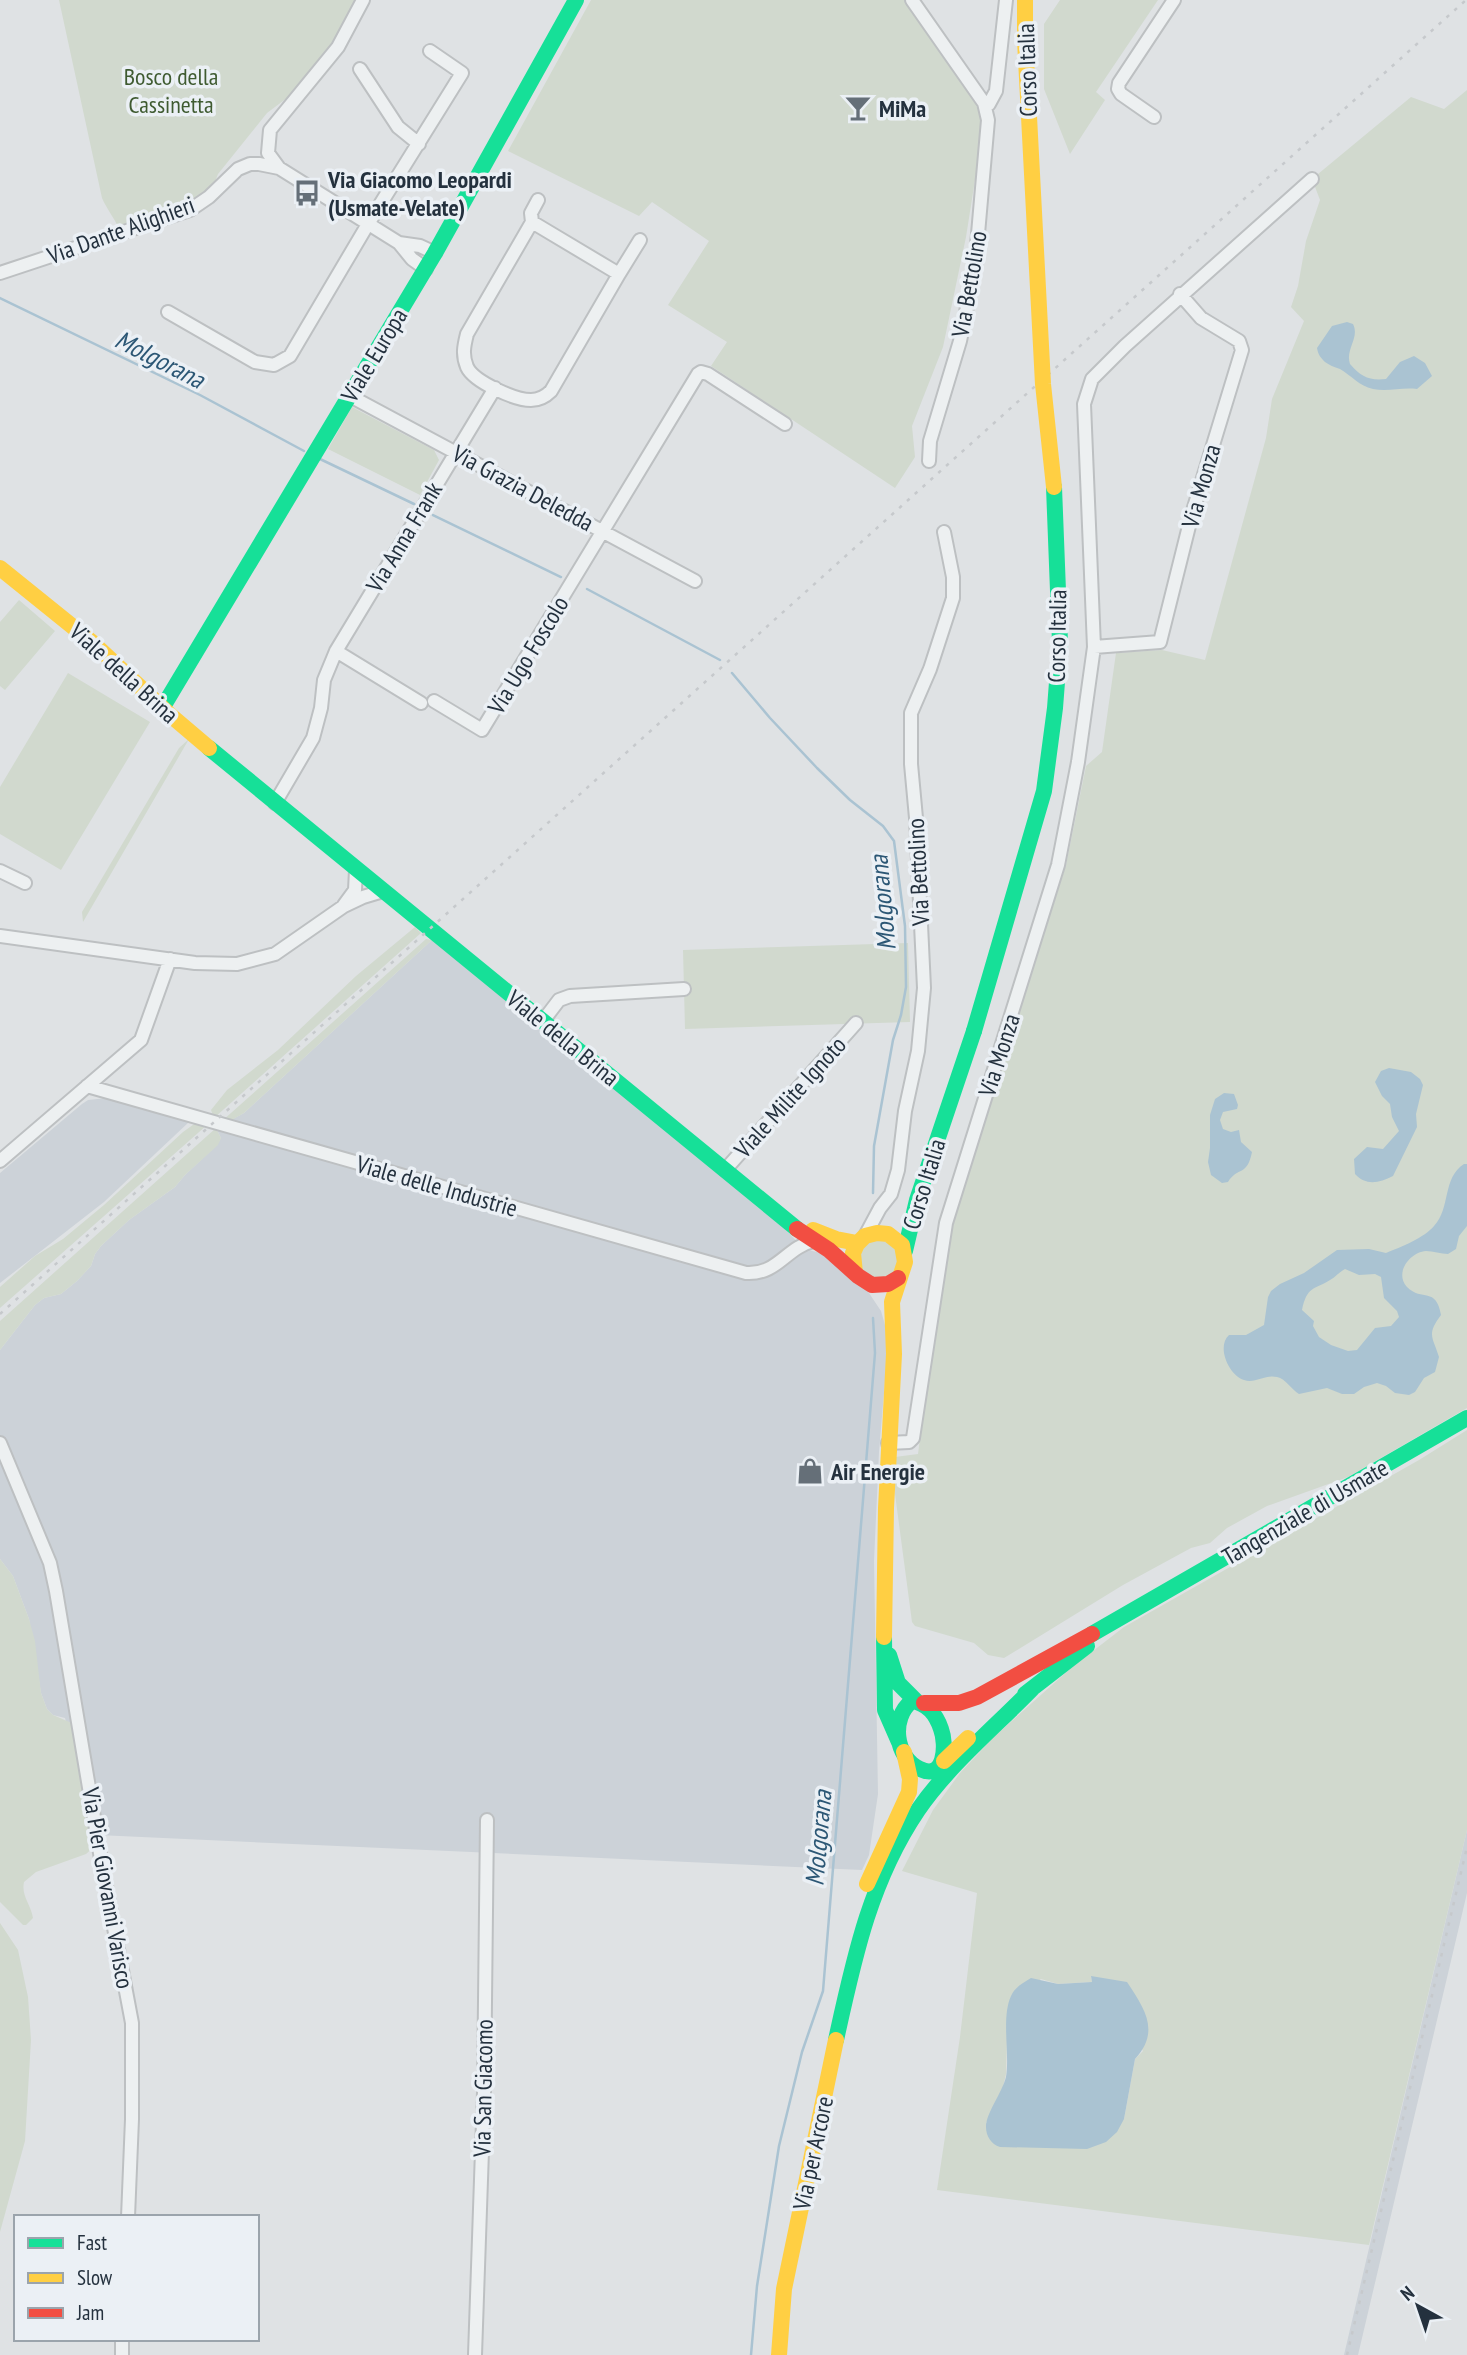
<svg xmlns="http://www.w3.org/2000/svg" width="1467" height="2355" viewBox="0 0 1467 2355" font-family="'PT Sans Narrow',sans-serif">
<rect width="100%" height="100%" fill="#dfe2e4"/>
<path fill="#ccd2d8" d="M432,940l348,284 24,25 17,4 19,12 29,28 12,18 6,21v25l-8,95 -5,109 4,233 -9,61 -7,15 -764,-35 -33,-117 -12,-3 -6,-6 -6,-16 -12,-74 -16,-43 -13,-17v-209l35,-45 9,-7 17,-4 16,-13 14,-15 4,-12 6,-8 28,-26 46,-33 10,-12 32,-30 4,-7 -5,-10 28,-15z
M107,1098l82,24 -85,80 -104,81v-110l82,-69 6,-4z
M1467,1830v63l-109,462h-14z"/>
<path fill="#d1d9ce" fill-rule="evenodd" d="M59,0h304l-25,47 -47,48 -24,18 -49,61 -9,23 -88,37c-4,-13 -14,-24 -19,-36z
M591,0h313l76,107 4,16 -18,114 -23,110 -31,79 3,31 -20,31 -184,-122 16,-24 -59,-37 41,-64 -57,-39 -13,14 -131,-65z
M1060,0h98l-62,92 9,8 -35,54 -26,-65v-65z
M1467,90v1318l-119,69 -81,29 -40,22 -17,15 -19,5 -68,37 -119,73 -16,-3 -14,-12 -59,-17 -3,-4 -17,-128v-37l23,-3 13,-103 23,-131 112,-355 20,-99 16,-14 14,-99 46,-3 43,10 61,-222 6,-39 32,-78 -13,-14 7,-21 8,-45 14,-41 -8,-21 99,-82 33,12z
M352,407l82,43 5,10 -19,35 -92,-46z
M19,600l36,31 -50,59 -5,-4v-64z
M68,673l82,49 -89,148 -61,-36v-47z
M189,739l-106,183 -1,-10 97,-164z
M415,927l6,6 -207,185 -3,-8 16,-20 51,-40 78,-74z
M426,939l6,1 -188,173 -14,8h-8z
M908,943l2,79 -225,7 -2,-79z
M197,1122l10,3 -207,183v-21l35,-31 28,-17 41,-34 79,-73z
M216,1128l5,10 -3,7 -33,30 -10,12 -46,33 -28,26 -6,8 -4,12 -14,15 -16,13 -17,4 -9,7 -35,45v-29z
M859 1259a20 20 0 1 1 40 0a20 20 0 1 1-40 0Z
M1467,1430v400l-98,415 -432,-55 23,-153 17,-144 -75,-22 31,-61 27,-37 33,-35 78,-70 53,-41 295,-167zM1091,1976l52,75 -8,8 -11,60 -138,4 16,-31 4,-18 2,-68 33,-27 17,5 34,-2z
M0,1559l13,17 16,43 6,22 6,52 6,16 6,6 21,9 22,121 -10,9 -50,18 -12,10c-3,14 7,22 9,36l-7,7h-3l-23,-23z
M0,1923l18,27 10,47 3,43 -6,101 -25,91z"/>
<path fill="#aac3d2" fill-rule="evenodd" d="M1347,322l6,2c7,14 -8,25 -3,40 11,13 20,17 36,15l14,-17 14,-6 11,7 7,13 -15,13c-15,-2 -29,3 -44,0 -14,-3 -21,-13 -33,-20 -6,-2 -11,-4 -15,-7 -5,-5 -7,-8 -8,-14l15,-22z
M1389,1068l22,4 9,7 3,6 -7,29 1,13 -24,49c-14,7 -27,10 -38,-2l-1,-15 13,-12 16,2 16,-18 -7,-14 -2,-13 -8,-8 -7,-14 6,-11z
M1224,1093l10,1 4,11 -1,4 -14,3 -3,8 3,9 8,3 8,-2 2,12 11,10c-5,25 -14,14 -24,30l-6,1 -11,-8 -3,-13 2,-14v-33l5,-16z
M1464,1164h3v62l-8,10 -3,13 -8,5c-7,0 -15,-3 -22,-3 -16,1 -32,22 -19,36 15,15 29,-1 34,28 -15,20 -8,22 -2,42l-4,15 -11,6 -9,14 -6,3 -14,-2 -9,-7 -9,-3 -13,4 -10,7h-12l-15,-6 -28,6c-8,-5 -13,-15 -22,-17 -12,-3 -22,7 -33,3 -15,-5 -28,-33 -15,-45h17l18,-10 4,-28 3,-6 9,-7 24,-11 33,-23 32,-1 17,4c15,-6 38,-15 48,-27 17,-18 8,-48 30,-62zM1345,1269l14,6 16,-1 6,3 3,21 13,13 2,6 -8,9 -16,2 -18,22 -9,1 -17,-6 -12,-8 -6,-11 1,-5 -12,-11c5,-24 12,-20 28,-30 6,-3 9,-8 15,-11z
M1091,1976l36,6c17,26 34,49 8,77l-11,60 -7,13 -11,10 -19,7 -87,-2c-9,-3 -14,-11 -14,-20 0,-14 16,-34 20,-50 4,-24 -5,-59 5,-81 4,-9 12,-13 20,-18l27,6 34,-2z"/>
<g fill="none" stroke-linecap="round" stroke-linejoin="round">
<path stroke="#aac3d2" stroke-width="2.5" d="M0,298l200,97 104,56
M320,459l94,45
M433,515l128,62
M587,589l133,71
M732,673l38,45 47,50 33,32 33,26 11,15 11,85 1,61 -5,28 -8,25 -19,106 -1,47
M751,2355l6,-69 22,-140 23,-94 21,-61 52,-638 -2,-35"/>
<g stroke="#bdc0c2" stroke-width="16">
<path id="street" d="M912,0l72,103 4,17 -13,148 -15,73 -30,100 -1,20
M360,69l38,58 21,17
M984,103l5,1 7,-13 10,-91
M1154,117l-33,-23 -3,-5 1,-6 55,-83
M279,168l-11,-15 2,-23 68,-83 25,-47
M532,222l87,52 -68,117c-6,6 -12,9 -20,9 -16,0 -57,-18 -64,-33 -5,-12 -3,-21 0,-33z
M532,222l-1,-9 7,-13
M399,243l13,16 14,10
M0,273l190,-63 19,-13 29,-28 12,-5h9l20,4 120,75 21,3 15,7
M619,274l21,-34
M168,312l87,50 19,3 16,-9 78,-132 94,-151 -32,-22
M350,396l345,185
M1094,647l66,-5 32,-128 50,-164 -3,-9 -38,-23 -21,-24
M336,651l85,52
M434,701l48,29 216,-356 3,-2 7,2 77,50
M275,803l38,-65 8,-30 3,-28 12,-29 159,-263
M0,871l25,12
M344,905l11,-15 1,-20
M0,936l195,27 42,1 38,-10 69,-48 19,-9 20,-6
M543,1021l16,-21 11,-4 114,-7
M87,1086l659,187c32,2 40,-26 68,-32
M0,1161l141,-121 29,-81
M725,1170l131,-147
M865,1236l15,-28 11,-14 7,-24 7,-59 13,-60 6,-63 -8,-170 -5,-54v-51l19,-44 23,-71v-21l-9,-45
M0,1443l50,120 6,28 45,268 31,164v96l-4,98
M888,1443l21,-1 4,-4 33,-215 112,-358 20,-103 16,-115 -10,-243 8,-25 33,-33 187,-167
M122,2355v-16
M475,2355l9,-263 3,-272"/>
</g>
<use href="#street" stroke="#edf0f1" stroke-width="12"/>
<path stroke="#16e098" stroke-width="16" d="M164,705l271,-452 141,-253
M209,748l588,481
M905,1251l12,-51 57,-169
M1092,1634l375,-216
M884,1637l1,73 14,32
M889,1655l9,28 18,18
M1025,1694l62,-48
M912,1701c16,3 24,13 29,28 6,16 4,52 -21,40 -25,-11 -30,-51 -8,-68z
M836,2040c18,-82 34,-159 82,-230 31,-45 76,-82 114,-121"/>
<path stroke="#ffcf43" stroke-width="16" d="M0,568l93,75 76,71 40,34
M813,1230l23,9 21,4
M855,1273l-2,-20 4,-9 8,-8 12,-3 11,1 14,11 3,17 -13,40 2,52 -8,154 -2,129
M944,1761l24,-23
M867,1884l42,-92 1,-13 -6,-27
M779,2355l5,-66 52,-249"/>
<path stroke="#f24e42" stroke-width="16" d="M797,1229l32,21 29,26 14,9 16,-1 10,-6
M924,1703h35l18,-6 115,-63"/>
<path stroke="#c6c9cc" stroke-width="2.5" stroke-dasharray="3.5 7" stroke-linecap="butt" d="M0,1314l1466,-1314
M1347,2355l120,-508"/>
<path stroke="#16e098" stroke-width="16" d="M974,1031l70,-240 11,-83 5,-65 -6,-156"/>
<path stroke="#ffcf43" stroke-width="16" d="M1025,0v40l18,344 11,103"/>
</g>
<defs>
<g id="bar-bare" transform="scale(2.1)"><path d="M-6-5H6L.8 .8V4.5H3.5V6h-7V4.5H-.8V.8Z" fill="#656f78" stroke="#ebf0f5" stroke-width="2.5" paint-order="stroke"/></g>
<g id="bus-bare" transform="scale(2.1)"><path d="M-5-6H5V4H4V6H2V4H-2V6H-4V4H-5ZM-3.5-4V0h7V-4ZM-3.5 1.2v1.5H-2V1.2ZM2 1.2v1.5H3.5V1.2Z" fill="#656f78" stroke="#ebf0f5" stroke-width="2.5" paint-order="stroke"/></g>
<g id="shop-bare" transform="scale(2.1)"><path d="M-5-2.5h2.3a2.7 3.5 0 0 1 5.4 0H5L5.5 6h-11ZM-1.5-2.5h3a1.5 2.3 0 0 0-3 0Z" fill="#656f78" stroke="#ebf0f5" stroke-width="2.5" paint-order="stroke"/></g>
</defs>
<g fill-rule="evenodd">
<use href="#bar-bare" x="858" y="108"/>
<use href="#bus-bare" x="307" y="193"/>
<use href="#shop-bare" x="810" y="1471"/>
</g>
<g text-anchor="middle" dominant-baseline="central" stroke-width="7" stroke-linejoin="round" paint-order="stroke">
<g font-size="24" fill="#24313e" stroke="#ebf0f5">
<text transform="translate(1027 70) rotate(-92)">Corso Italia</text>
<text transform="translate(121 230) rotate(-20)">Via Dante Alighieri</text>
<text transform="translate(969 284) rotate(-80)">Via Bettolino</text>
<text transform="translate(374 355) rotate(-59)">Viale Europa</text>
<text transform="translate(1201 486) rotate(-74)">Via Monza</text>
<text transform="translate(523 488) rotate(28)">Via Grazia Deledda</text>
<text transform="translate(404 537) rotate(-59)">Via Anna Frank</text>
<text transform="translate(1057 636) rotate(-89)">Corso Italia</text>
<text transform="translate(528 655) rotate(-59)">Via Ugo Foscolo</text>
<text transform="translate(124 673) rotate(42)">Viale della Brina</text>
<text transform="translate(918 872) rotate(-93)">Via Bettolino</text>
<text transform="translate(563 1038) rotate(39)">Viale della Brina</text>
<text transform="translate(999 1055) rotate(-72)">Via Monza</text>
<text transform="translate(790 1097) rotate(-48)">Viale Milite Ignoto</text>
<text transform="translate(924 1184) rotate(-73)">Corso Italia</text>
<text transform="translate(437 1186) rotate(16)">Viale delle Industrie</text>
<text transform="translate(1305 1512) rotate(-30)">Tangenziale di Usmate</text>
<text transform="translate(108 1888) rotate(80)">Via Pier Giovanni Varisco</text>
<text transform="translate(483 2088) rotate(-89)">Via San Giacomo</text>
<text transform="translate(813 2153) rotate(-78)">Via per Arcore</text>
</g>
<g font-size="24" fill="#3f5b31" stroke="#ebf0f5">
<text x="171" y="76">Bosco della<tspan x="171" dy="28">Cassinetta</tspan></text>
</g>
<g font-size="24" font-weight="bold" fill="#24313e" stroke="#ebf0f5" text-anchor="start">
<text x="879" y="108">MiMa</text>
<text x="328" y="179">Via Giacomo Leopardi<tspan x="328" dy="28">(Usmate-Velate)</tspan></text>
<text x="831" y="1471">Air Energie</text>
</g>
<g font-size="26" font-style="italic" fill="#2c5775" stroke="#ebf0f5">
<text transform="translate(160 359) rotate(27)">Molgorana</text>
<text transform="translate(882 903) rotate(-95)">Molgorana</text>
<text transform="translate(818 1838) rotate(-85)">Molgorana</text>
</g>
</g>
<rect x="14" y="2215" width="245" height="126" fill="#ebf0f5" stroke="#9ba4ac" stroke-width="2"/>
<rect x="28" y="2238" width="35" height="10" fill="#16e098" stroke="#9ba4ac" stroke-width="2"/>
<text x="77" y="2250" font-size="21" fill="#24313e">Fast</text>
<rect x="28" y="2273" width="35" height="10" fill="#ffcf43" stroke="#9ba4ac" stroke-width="2"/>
<text x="77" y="2285" font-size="21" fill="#24313e">Slow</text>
<rect x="28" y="2308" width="35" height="10" fill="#f24e42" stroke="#9ba4ac" stroke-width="2"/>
<text x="77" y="2320" font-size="21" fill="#24313e">Jam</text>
<g transform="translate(1418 2306) rotate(320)" stroke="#ebf0f5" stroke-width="5" paint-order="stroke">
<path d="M0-5L12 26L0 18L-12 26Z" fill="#24313e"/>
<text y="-10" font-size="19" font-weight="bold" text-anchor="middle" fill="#24313e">N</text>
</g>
</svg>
